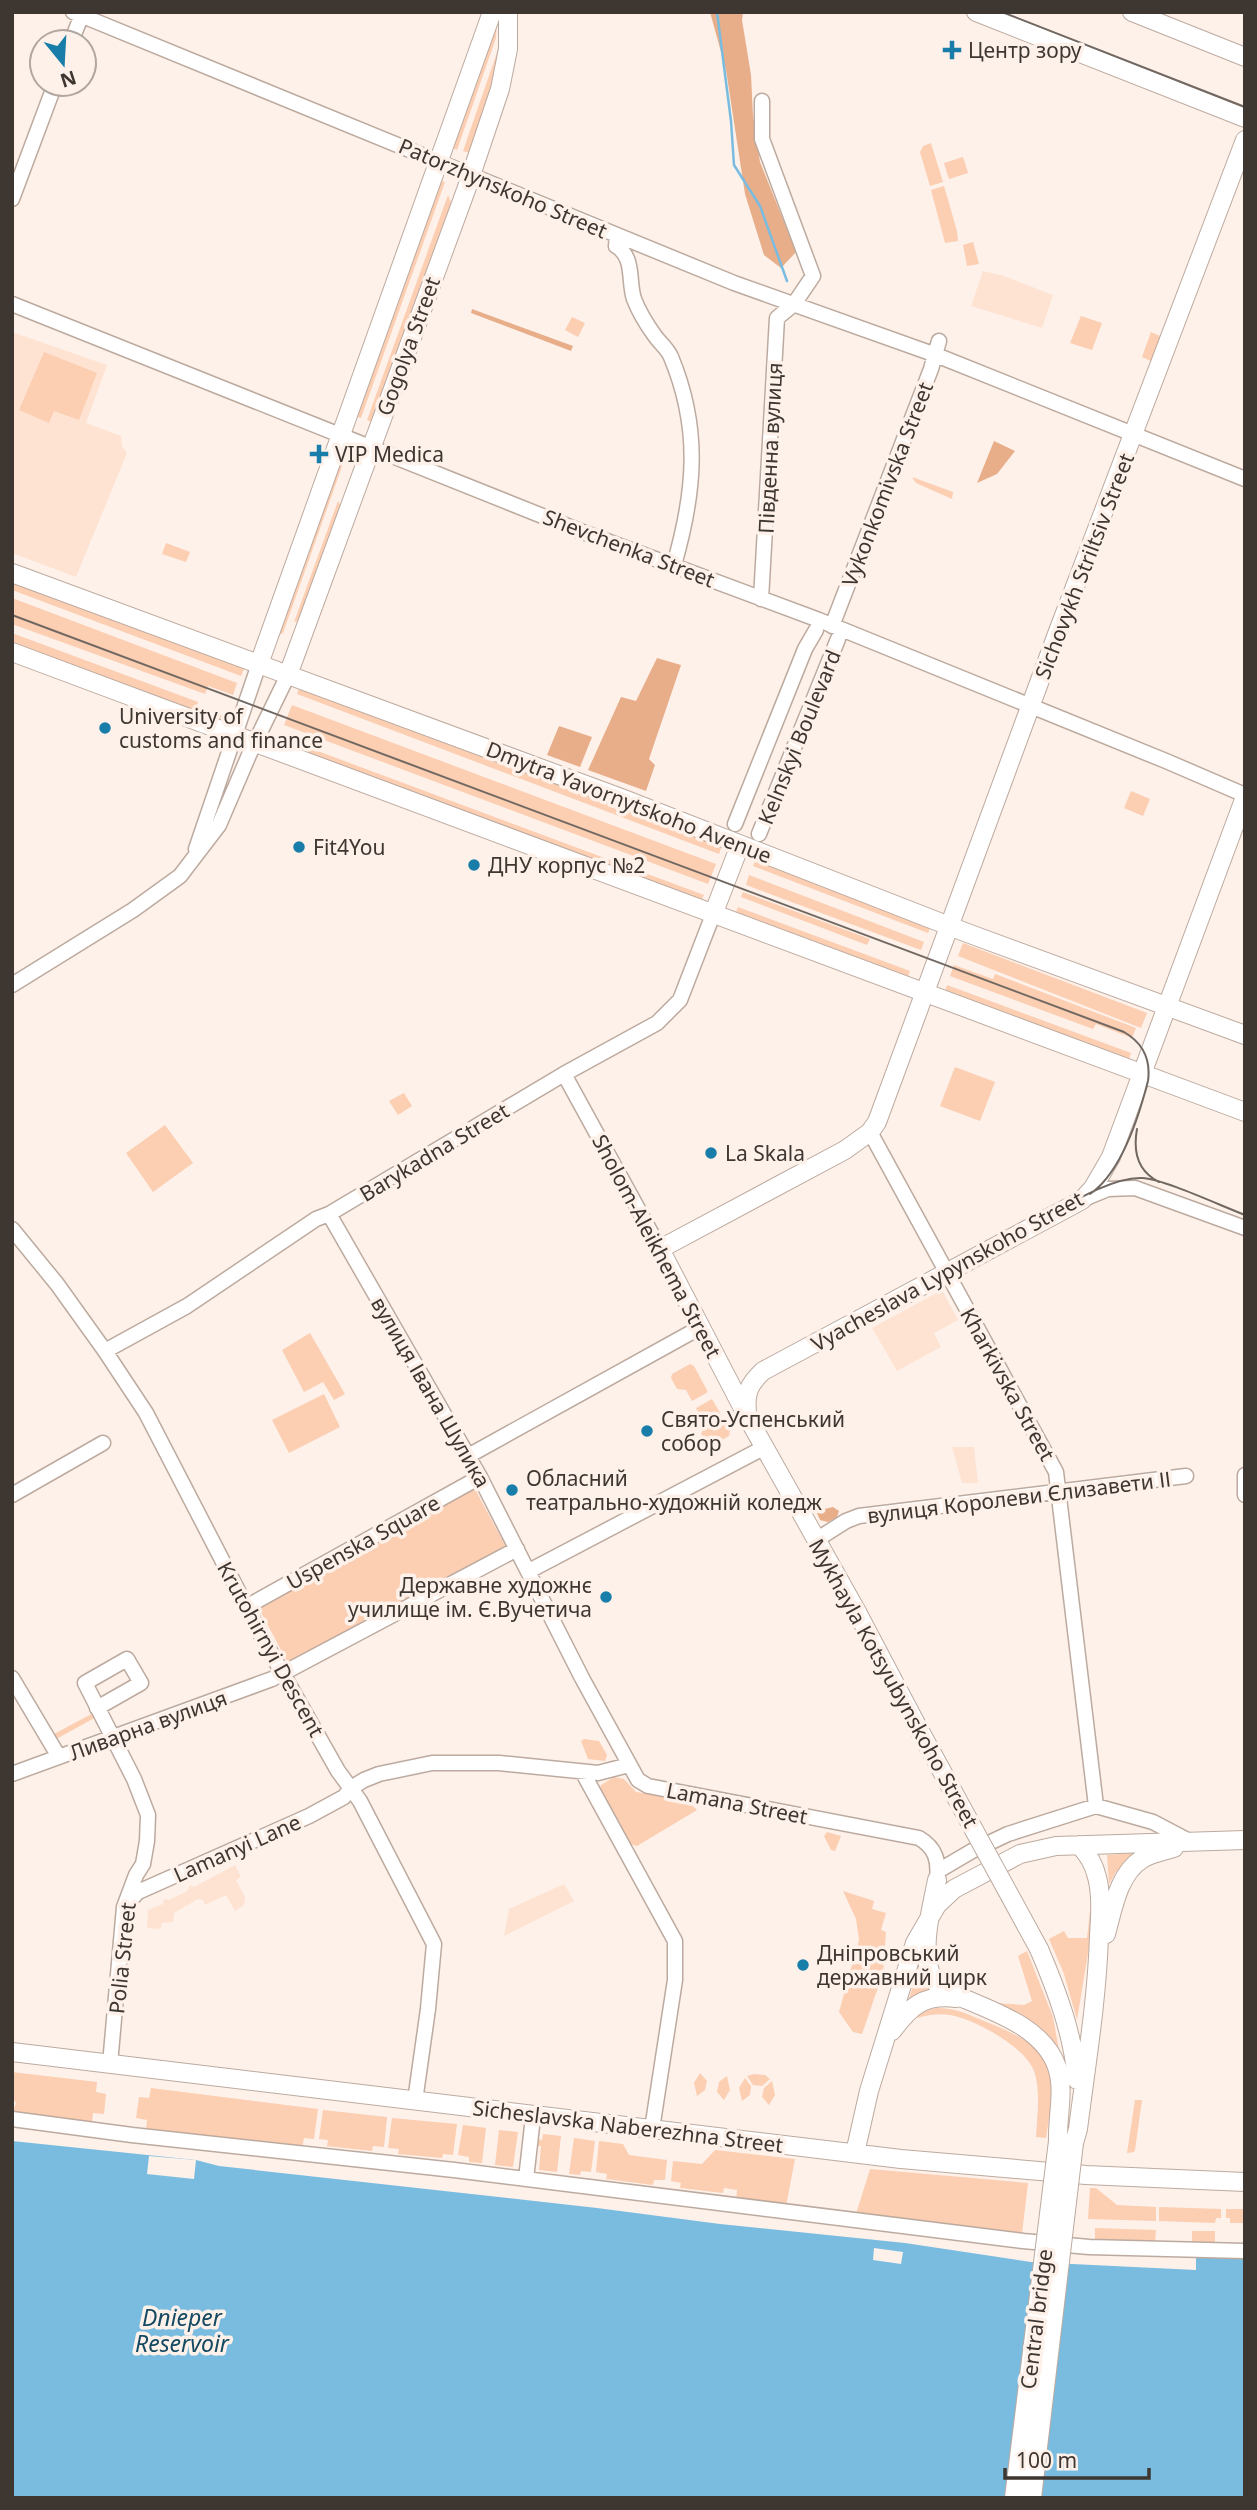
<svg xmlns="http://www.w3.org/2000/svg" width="1257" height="2510" viewBox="0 0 1257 2510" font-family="'Noto Sans',sans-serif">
<rect width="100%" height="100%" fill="#fdf1ea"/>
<path fill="#fee3d3" d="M983,271l21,5 49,19 -11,33 -71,-22z
M12,332l95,33 -21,58 35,13 1,10 5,7 -51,124 -64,-24z
M942,1290l16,30 -24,13 7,14 -44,24 -25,-43z
M952,1447h22l4,36h-16z
M235,1865l6,12 -5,3 9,17 -1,8 -9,6 -9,-16 -21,10 -2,-5 -5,-1 -24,14 -1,9 -11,1 -1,6 -14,-1 1,-18 15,-6 1,-5 5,1 18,-9 3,-6 4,2z
M564,1884l10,17 -70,35 5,-27z"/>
<path fill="#fcceb2" d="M497,21l-1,17 -39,112 -6,-3z
M502,38l-1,15 -31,100 -7,-2z
M931,143l12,39 -13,4 -10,-34 3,-6z
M963,157l5,16 -19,6 -5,-16z
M439,180l6,2 -84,236 -6,-2z
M944,186l13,45 1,10 -13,2 -14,-53z
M448,195l4,10 -80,217 -5,-2z
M973,242l6,22 -12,2 -4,-21z
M1081,316l21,7 -10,27 -22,-7z
M572,317l13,6 -7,14 -13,-7z
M1151,332l9,4 -9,25 -9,-4z
M44,352l53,21 -18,47 -25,-9 -5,12 -30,-13z
M340,456l5,2 -62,175 -7,4z
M912,477l41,15 -1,7 -36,-16z
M338,501l4,7 -37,95 -4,17 -7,2z
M166,543l24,9 -4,10 -24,-8z
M12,580l233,87 -4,9 -229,-86z
M12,598l225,85 -4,12 -25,-9 -3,8 -193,-70z
M12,633l186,69 -1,4 25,9 -3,6 -207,-77z
M299,688l423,158 -3,8 -422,-160z
M292,705l424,159 -8,20 -424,-159z
M280,737l424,158 -3,6 -423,-159z
M1131,791l19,8 -7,17 -19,-8z
M755,860l176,65 -3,8 -175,-67z
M749,875l175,67 -3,8 -175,-65z
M743,892l127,47 -3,6 -126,-48z
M738,907l172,64 -2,6 -172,-65z
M963,943l184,70 -6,15 -183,-72z
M954,965l39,14 2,-5 141,54 -4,10 -36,-14 -3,5 -143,-53z
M947,985l184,68 -2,6 -184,-68z
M955,1067l40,15 -15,39 -40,-15z
M404,1093l8,13 -14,9 -9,-14z
M165,1125l28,38 -40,29 -27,-39z
M310,1333l35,61 -11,6 -11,-18 -19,10 -22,-42z
M690,1364l4,2 14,26 -16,9 -6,-11 -9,-1 -6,-11 1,-4z
M324,1394l16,33 -51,26 -17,-33z
M712,1399l18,32 -1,5 -20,11 -8,-13 4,-8 -9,-18z
M475,1489l32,60 -218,116 -32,-60z
M97,1711l1,5 -40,22 -6,-3z
M584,1739l15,2 8,14 -2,6 -17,-2 -7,-18z
M614,1777l10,2 12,13 51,8 10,10 -60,36 -7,-2 -31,-52 2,-7z
M827,1832l14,4 -6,15 -4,-1 -7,-14z
M1137,1853l-21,19 -7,12 -2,-29z
M843,1891l31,10 -2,8 14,4 -5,17 5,2 -3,41 -21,61 -9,-2 -14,-20 20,-72 -3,-21z
M1091,1903v32l-14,85 -13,-46 -15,-35 15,-8 4,7h19z
M1027,1951l26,66 6,33c-15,-25 -37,-36 -63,-47l28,2 8,-4 -14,-45z
M920,1964l14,24 -28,20z
M936,2008c19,-1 36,8 53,15 68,27 68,48 57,115l-10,-1c1,-20 5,-46 -2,-66 -9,-24 -59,-52 -84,-56 -11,-2 -22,0 -33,3l3,-5z
M12,2072l85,10 -1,10 10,2 -2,20 -11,-1 -1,11 -80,-9 4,-12 -4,-6z
M700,2073l7,8 -2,9 -8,6 -3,-13z
M754,2074l11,1 5,4 -8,7 -9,-1 -6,-9z
M727,2076l3,14 -6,10 -7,-8 2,-10z
M745,2078l6,8 -1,9 -8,6 -3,-13z
M772,2081l3,14 -6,10 -7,-8 2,-9z
M151,2088l167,21 -4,30 -10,-1 -2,11 -156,-19 1,-10 -11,-2 3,-21 10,1z
M1135,2100h7l-7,50 -1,2 -7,1z
M323,2110l64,7 -3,30 -11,-1 -1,5 -45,-5 1,-6 -9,-1z
M392,2118l65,6 -4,31 -10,-1 -1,4 -44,-4 1,-5 -11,-1z
M463,2125l23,3 -4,35 -13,-1v-5l-11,-2z
M499,2130l19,2 -5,35 -18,-2z
M543,2134l18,2 -4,36 -18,-2 2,-24h-4l1,-7 4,1z
M574,2138l21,3 -4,31 -10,-1 -1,4 -11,-1z
M599,2141l24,3 6,11 38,5 -2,20h-11l-1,5 -47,-6 1,-5 -11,-2z
M715,2150l80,9 -9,47 -50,-6 1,-10 -13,-2 -1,5 -43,-5 1,-5 -10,-2 2,-20 29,3z
M870,2169l158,14 -6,51 -166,-20z
M1090,2188h6l21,17 39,2v14l-68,-2z
M1159,2207l62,2v9h-5l-1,5 -56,-2z
M1226,2209h19v14h-15v-5h-4z
M1095,2228l61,2 -1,12 -60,-2z
M1192,2231h23v13h-23z"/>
<path fill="#e8ad89" d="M710,12h33l-1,8 9,55 2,41 7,46 36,90 -15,16 -17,-13 -19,-61 -19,-124z
M472,309l101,37 -2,5 -100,-38z
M994,441l21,10 -18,23 -20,9z
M657,658l24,7 -32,94 6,6 -9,26 -58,-21 33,-73 15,4z
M559,726l33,11 -12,30 -33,-12z
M833,1507l6,4 -2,6 -9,5 -8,-2 -4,-9z"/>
<path fill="#7abce0" d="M12,2141l184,19 23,6 378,42 123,16 185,19 126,19 165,8v-13l49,1v240h-1233z"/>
<path fill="#fdf1ea" d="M149,2156l47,4 -2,19 -47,-5z
M874,2248l29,4 -2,12 -28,-4z"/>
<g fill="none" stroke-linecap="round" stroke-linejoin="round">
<path stroke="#7abce0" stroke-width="2.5" d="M717,12l14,109 3,44 26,41 27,75"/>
<g stroke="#bdaa9f" stroke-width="17">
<path id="minor" d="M73,12l661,271 202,72 309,124
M71,42l12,-30
M12,199l43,-115
M617,235l-1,11c19,11 12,36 18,53 5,13 13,26 21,37 5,7 13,13 16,21 30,72 24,135 3,208
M12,304l568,227 239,89 347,141 79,34
M761,599l16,-281 17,-14 19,-28 -51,-137v-38
M832,626l99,-257 8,-28
M735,824l70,-175 11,-19
M759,834l79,-195
M196,849l63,-185
M12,985l121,-75 47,-34 39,-51 30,-70 39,-80
M564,1074l96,175
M870,1132l186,340 40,334
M1086,1198l22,-9 27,-1 110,40
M329,1214l151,263 102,201 56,102 10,6 271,52c17,10 20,23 18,42
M12,1229l45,55 48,67 41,62 116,224 76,134 22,30 74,143 -6,65 -13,92
M105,1351l82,-45 129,-87 13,-5 235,-140 93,-51 23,-23 34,-88
M468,1456l233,-129
M1245,1475v20
M12,1495l91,-52
M816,1540l30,-19 13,-5 327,-40
M529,1571l236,-124
M246,1607l234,-130
M12,1678l47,79
M97,1708l44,-25 -14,-24 -42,24 49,96 14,36 -1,26 -4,23 -7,11 -12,32 -14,157
M583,1773l92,168v39l-23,149
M12,1774l260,-95 245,-130
M938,1871l34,-20 36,-17 88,-28 57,16 36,19
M124,1907l14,-15 171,-76 35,-19 7,-9 13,-8 15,-6 53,-11h67l99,10 31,-8
M12,2119l120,16 322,35 569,71 66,6 156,4
M526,2179l6,-53"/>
</g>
<g stroke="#bdaa9f" stroke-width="20">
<path id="major" d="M976,12l269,106
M1132,12l113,45
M12,573l609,225 341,133 283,104
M12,652l1233,460
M259,664l233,-652
M288,675l178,-485 34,-101 8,-40v-37
M714,912l26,-67
M747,1412c-2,-19 2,-28 16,-41l308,-165 11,-6 11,-12 18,-31 134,-360
M915,1722l-58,-110 -109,-194 -88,-169 185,-99 25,-18 7,-10 180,-488 188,-494
M937,1880c-5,27 -14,57 -9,85 2,9 9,22 17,27 6,3 13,5 20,7 33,14 79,30 92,68 8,23 0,50 1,74
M1106,1934c7,-25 12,-60 36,-75 9,-6 22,-8 32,-11
M1039,1949c18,42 34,85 38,131
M892,2031c18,-24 31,-37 64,-33
M12,2052l889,107 185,16 159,7
M1074,2143l4,-14c8,-64 19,-128 21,-193 1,-19 3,-40 -2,-59 -3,-13 -9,-23 -18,-32
M855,2153l14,-62 46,-148 22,-38 17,-16 66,-35 36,-8 189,-6"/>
</g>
<use href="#minor" stroke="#fff" stroke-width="14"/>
<use href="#major" stroke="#fff" stroke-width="18"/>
<path stroke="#716862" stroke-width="2" d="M1002,12l243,95
M12,615l1112,417c19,11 27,27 24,49 -9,35 -27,92 -58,113
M1137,1129c-4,22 0,42 22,53
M1036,1223c29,-16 73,-46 106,-45 22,1 79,28 103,37"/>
<g stroke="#bdaa9f" stroke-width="20" stroke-linecap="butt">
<path id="major-bridge" d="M915,1722l124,227
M1014,2498l44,-357
M1032,2498l42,-355"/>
</g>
<use href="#major-bridge" stroke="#fff" stroke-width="18"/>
</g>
<g fill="#187da8" stroke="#fdf1ea" stroke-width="2.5">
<path d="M948.5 39.5h7v7h7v7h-7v7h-7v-7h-7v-7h7z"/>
<path d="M315.5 443.5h7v7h7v7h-7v7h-7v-7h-7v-7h7z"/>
<circle cx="105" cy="728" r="7"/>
<circle cx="299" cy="847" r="7"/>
<circle cx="474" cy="865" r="7"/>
<circle cx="711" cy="1153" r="7"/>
<circle cx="647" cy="1431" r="7"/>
<circle cx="512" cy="1490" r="7"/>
<circle cx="606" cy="1597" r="7"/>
<circle cx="803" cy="1965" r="7"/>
</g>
<g text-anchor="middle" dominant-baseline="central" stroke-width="7" stroke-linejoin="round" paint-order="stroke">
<g font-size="21" fill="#3e3631" stroke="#fdf1ea" text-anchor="start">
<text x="968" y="50">Центр зору</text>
<text x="335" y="454">VIP Medica</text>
<text x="119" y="716">University of<tspan x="119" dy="24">customs and finance</tspan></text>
<text x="313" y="847">Fit4You</text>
<text x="488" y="865">ДНУ корпус №2</text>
<text x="725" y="1153">La Skala</text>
<text x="661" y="1419">Свято-Успенський<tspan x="661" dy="24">собор</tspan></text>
<text x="526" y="1478">Обласний<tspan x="526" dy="24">театрально-художній коледж</tspan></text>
<text x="592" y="1585" text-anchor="end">Державне художнє<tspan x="592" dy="24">училище ім. Є.Вучетича</tspan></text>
<text x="817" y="1953">Дніпровський<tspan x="817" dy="24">державний цирк</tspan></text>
</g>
<g font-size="21" fill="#3e3631" stroke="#fdf1ea">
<text transform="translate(503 188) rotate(23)">Patorzhynskoho Street</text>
<text transform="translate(408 346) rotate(-70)">Gogolya Street</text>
<text transform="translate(770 448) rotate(-87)">Південна вулиця</text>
<text transform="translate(887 484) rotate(-69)">Vykonkomivska Street</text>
<text transform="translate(629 548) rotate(21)">Shevchenka Street</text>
<text transform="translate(1084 566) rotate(-69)">Sichovykh Striltsiv Street</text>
<text transform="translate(799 737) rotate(-68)">Kelnskyi Boulevard</text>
<text transform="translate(629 802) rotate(21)">Dmytra Yavornytskoho Avenue</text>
<text transform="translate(434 1152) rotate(-31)">Barykadna Street</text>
<text transform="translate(657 1246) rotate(62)">Sholom-Aleikhema Street</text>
<text transform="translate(947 1271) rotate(-29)">Vyacheslava Lypynskoho Street</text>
<text transform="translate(1008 1384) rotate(61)">Kharkivska Street</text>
<text transform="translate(431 1392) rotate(60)">вулиця Івана Шулика</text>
<text transform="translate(1019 1497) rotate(-7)">вулиця Королеви Єлизавети ІІ</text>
<text transform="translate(363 1542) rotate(-29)">Uspenska Square</text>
<text transform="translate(271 1649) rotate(61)">Krutohirnyi Descent</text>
<text transform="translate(894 1683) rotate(61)">Mykhayla Kotsyubynskoho Street</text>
<text transform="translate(148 1725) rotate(-20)">Ливарна вулиця</text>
<text transform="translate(737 1803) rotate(11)">Lamana Street</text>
<text transform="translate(237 1848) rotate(-24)">Lamanyi Lane</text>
<text transform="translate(122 1958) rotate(-84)">Polia Street</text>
<text transform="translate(628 2126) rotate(7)">Sicheslavska Naberezhna Street</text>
<text transform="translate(1036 2319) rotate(-83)">Central bridge</text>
</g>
<g font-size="23" font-style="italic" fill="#134962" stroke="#fdf1ea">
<text x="182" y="2317">Dnieper<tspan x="182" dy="26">Reservoir</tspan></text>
</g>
</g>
<rect width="1257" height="2510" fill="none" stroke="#3e3631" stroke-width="28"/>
<g transform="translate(63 63) rotate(162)"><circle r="33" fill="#fdf1ea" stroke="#b1a6a0" stroke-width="2"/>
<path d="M0-5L12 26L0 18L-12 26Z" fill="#187da8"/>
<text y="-10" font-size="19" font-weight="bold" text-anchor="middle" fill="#3e3631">N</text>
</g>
<path d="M1005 2468v10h144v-10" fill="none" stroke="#3e3631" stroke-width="3.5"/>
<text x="1016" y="2468" font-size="21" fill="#3e3631" stroke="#fdf1ea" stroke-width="5" paint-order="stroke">100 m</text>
</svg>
